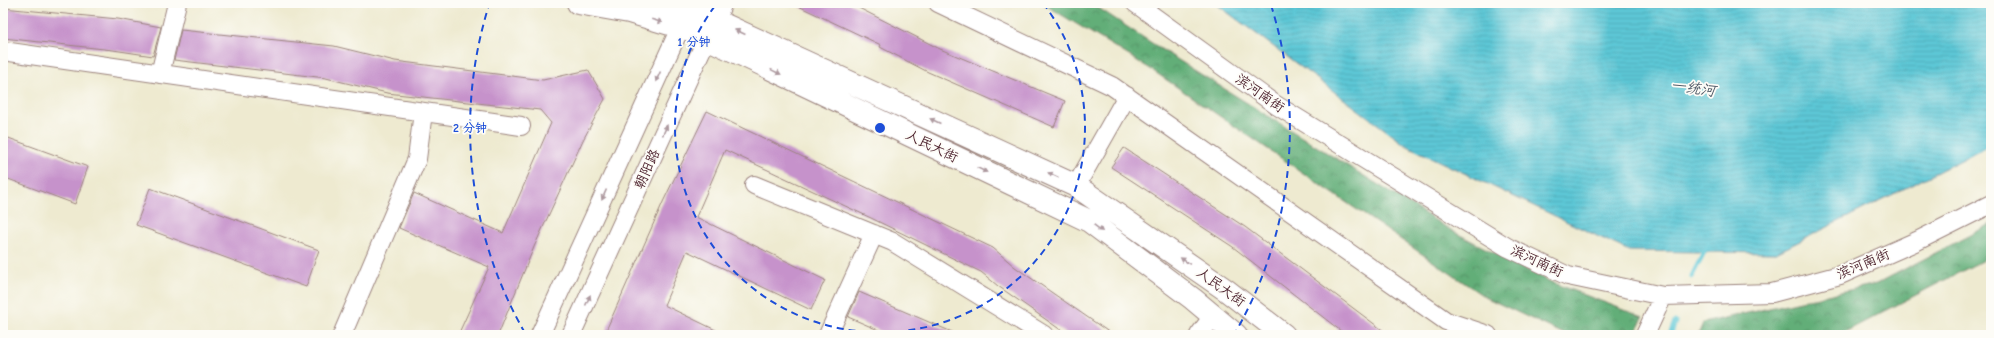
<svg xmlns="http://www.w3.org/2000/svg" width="1994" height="338" viewBox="0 0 1994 338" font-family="'Comic Neue','LXGW WenKai TC',sans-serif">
<defs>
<pattern id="forest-crowns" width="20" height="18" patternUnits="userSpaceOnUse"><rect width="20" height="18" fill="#62ae78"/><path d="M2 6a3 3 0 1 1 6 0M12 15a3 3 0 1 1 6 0" fill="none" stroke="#538d63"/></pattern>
<pattern id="water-rules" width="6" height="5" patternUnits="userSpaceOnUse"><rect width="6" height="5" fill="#5cc7d6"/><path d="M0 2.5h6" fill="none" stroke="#52aab8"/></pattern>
</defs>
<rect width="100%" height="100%" fill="#fdfcf7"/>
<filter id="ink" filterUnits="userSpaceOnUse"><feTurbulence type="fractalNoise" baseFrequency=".025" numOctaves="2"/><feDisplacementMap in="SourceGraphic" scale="8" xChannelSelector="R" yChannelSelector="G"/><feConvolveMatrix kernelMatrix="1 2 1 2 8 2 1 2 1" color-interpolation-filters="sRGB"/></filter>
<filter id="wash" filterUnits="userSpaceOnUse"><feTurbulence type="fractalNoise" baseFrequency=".012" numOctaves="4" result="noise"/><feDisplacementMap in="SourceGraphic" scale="16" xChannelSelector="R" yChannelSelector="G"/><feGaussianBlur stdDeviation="0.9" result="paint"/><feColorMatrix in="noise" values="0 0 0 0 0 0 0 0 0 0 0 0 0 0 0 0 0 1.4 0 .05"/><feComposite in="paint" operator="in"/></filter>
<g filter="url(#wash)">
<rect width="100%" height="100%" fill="#eeead0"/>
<path fill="url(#forest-crowns)" stroke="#566652" d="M1042,3h49l76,50 287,179 99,51 90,34 -8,18h-69l-81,-38 -336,-229z
M1991,224v32l-152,79h-141l5,-12 173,-39z"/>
<path fill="url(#water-rules)" stroke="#537380" d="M1215,3h776v142l-215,108 -147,-2 -222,-105z"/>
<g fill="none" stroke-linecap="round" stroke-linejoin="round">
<path stroke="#5cc7d6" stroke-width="5" d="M1692,276l15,-30
M1670,335l5,-13"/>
</g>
<g id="blocks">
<path fill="#c692cb" d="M792,3h57l91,46 125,52 -11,26 -126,-55 -48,-25 1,-2z
M3,8l115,11 43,8 -8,29 -40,-6 -110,-12z
M181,30l153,16 61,15 148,19 45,-10 17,29 -22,41 -49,107 -36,88h-40l31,-68 -90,-39 15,-35 89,40 48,-110 -11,-13 -153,-17 -61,-15 -152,-18z
M707,111l286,137 22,19 98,68h-45l-70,-49 -17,-14 -110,-54 -146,-68 -29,67 129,63 -14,30 -124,-59 -23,54 62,30h-122l59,-133z
M3,136l85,31 -13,37 -72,-27z
M1124,148l121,79 144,108h-43l-113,-88 -122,-80z
M150,188l169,62 -13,37 -170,-62z
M859,292l100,43h-69l-42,-18z"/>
</g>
</g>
<g filter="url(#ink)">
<use href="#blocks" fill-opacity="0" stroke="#9c847e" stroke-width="1"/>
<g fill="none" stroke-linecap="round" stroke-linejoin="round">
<g stroke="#9c847e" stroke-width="20">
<path id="minor" d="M938,3l174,83 334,235 42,14
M1135,3l141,102 231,142 61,29 95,20 109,-3 68,-18 77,-34 74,-37
M3,51l518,75
M160,74l17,-71
M754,185l139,57 151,93
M1076,186l51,-90
M342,335l75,-176 6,-47
M540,335l146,-320
M571,335l152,-332
M828,335l46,-101
M1199,335l14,-19
M1645,335l18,-39"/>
</g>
<g stroke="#9c847e" stroke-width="24">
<path id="tertiary" d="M578,3l51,9 61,18 399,191 104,78 43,36
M661,3l40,11 375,172 150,104 58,45"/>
</g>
<use href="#minor" stroke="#fff" stroke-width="18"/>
<use href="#tertiary" stroke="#fff" stroke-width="22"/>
</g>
<defs><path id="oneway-solid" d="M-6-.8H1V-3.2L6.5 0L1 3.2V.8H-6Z"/></defs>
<g fill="#ae9aa0">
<use href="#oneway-solid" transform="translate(657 21) rotate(16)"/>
<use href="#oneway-solid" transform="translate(740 32) rotate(-155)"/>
<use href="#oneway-solid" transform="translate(776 72) rotate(26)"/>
<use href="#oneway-solid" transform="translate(658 77) rotate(114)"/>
<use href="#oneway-solid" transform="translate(935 121) rotate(-155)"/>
<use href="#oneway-solid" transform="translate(665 130) rotate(-66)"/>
<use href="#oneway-solid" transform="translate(982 170) rotate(26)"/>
<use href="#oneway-solid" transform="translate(1053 175) rotate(-155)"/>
<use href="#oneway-solid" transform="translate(604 195) rotate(114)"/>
<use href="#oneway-solid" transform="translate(1098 228) rotate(37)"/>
<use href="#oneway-solid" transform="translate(1185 261) rotate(-145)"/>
<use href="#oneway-solid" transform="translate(588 300) rotate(-66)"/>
</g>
</g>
<g fill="none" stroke="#1d4ed8" stroke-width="2" stroke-dasharray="7 5">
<path d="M1043 3A205 205 0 1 1 717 3"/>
<path d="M525 333A410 410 0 0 1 489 5M1271 5A410 410 0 0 1 1235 333"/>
</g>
<g text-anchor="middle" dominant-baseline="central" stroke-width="3.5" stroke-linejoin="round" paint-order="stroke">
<g font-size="14" fill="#4a1f2b" stroke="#fdfcf7">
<text transform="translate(1260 93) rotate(35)">滨河南街</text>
<text transform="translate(932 146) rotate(26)">人民大街</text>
<text transform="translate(647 169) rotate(-66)">朝阳路</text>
<text transform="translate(1537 261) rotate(25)">滨河南街</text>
<text transform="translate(1863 264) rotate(-23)">滨河南街</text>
<text transform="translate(1221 287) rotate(36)">人民大街</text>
</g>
<g font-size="15" font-style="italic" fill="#505a67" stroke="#fdfcf7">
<text transform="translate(1693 88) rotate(8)">一统河</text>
</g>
</g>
<circle cx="880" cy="128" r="6" fill="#1d4ed8" stroke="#fdfcf7" stroke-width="2"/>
<g font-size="12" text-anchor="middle" font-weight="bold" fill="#1d4ed8" stroke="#fdfcf7" stroke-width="3.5" stroke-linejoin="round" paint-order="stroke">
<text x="694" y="46">1 分钟</text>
<text x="470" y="132">2 分钟</text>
</g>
<rect width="1994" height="338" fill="none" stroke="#fdfcf7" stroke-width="16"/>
</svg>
